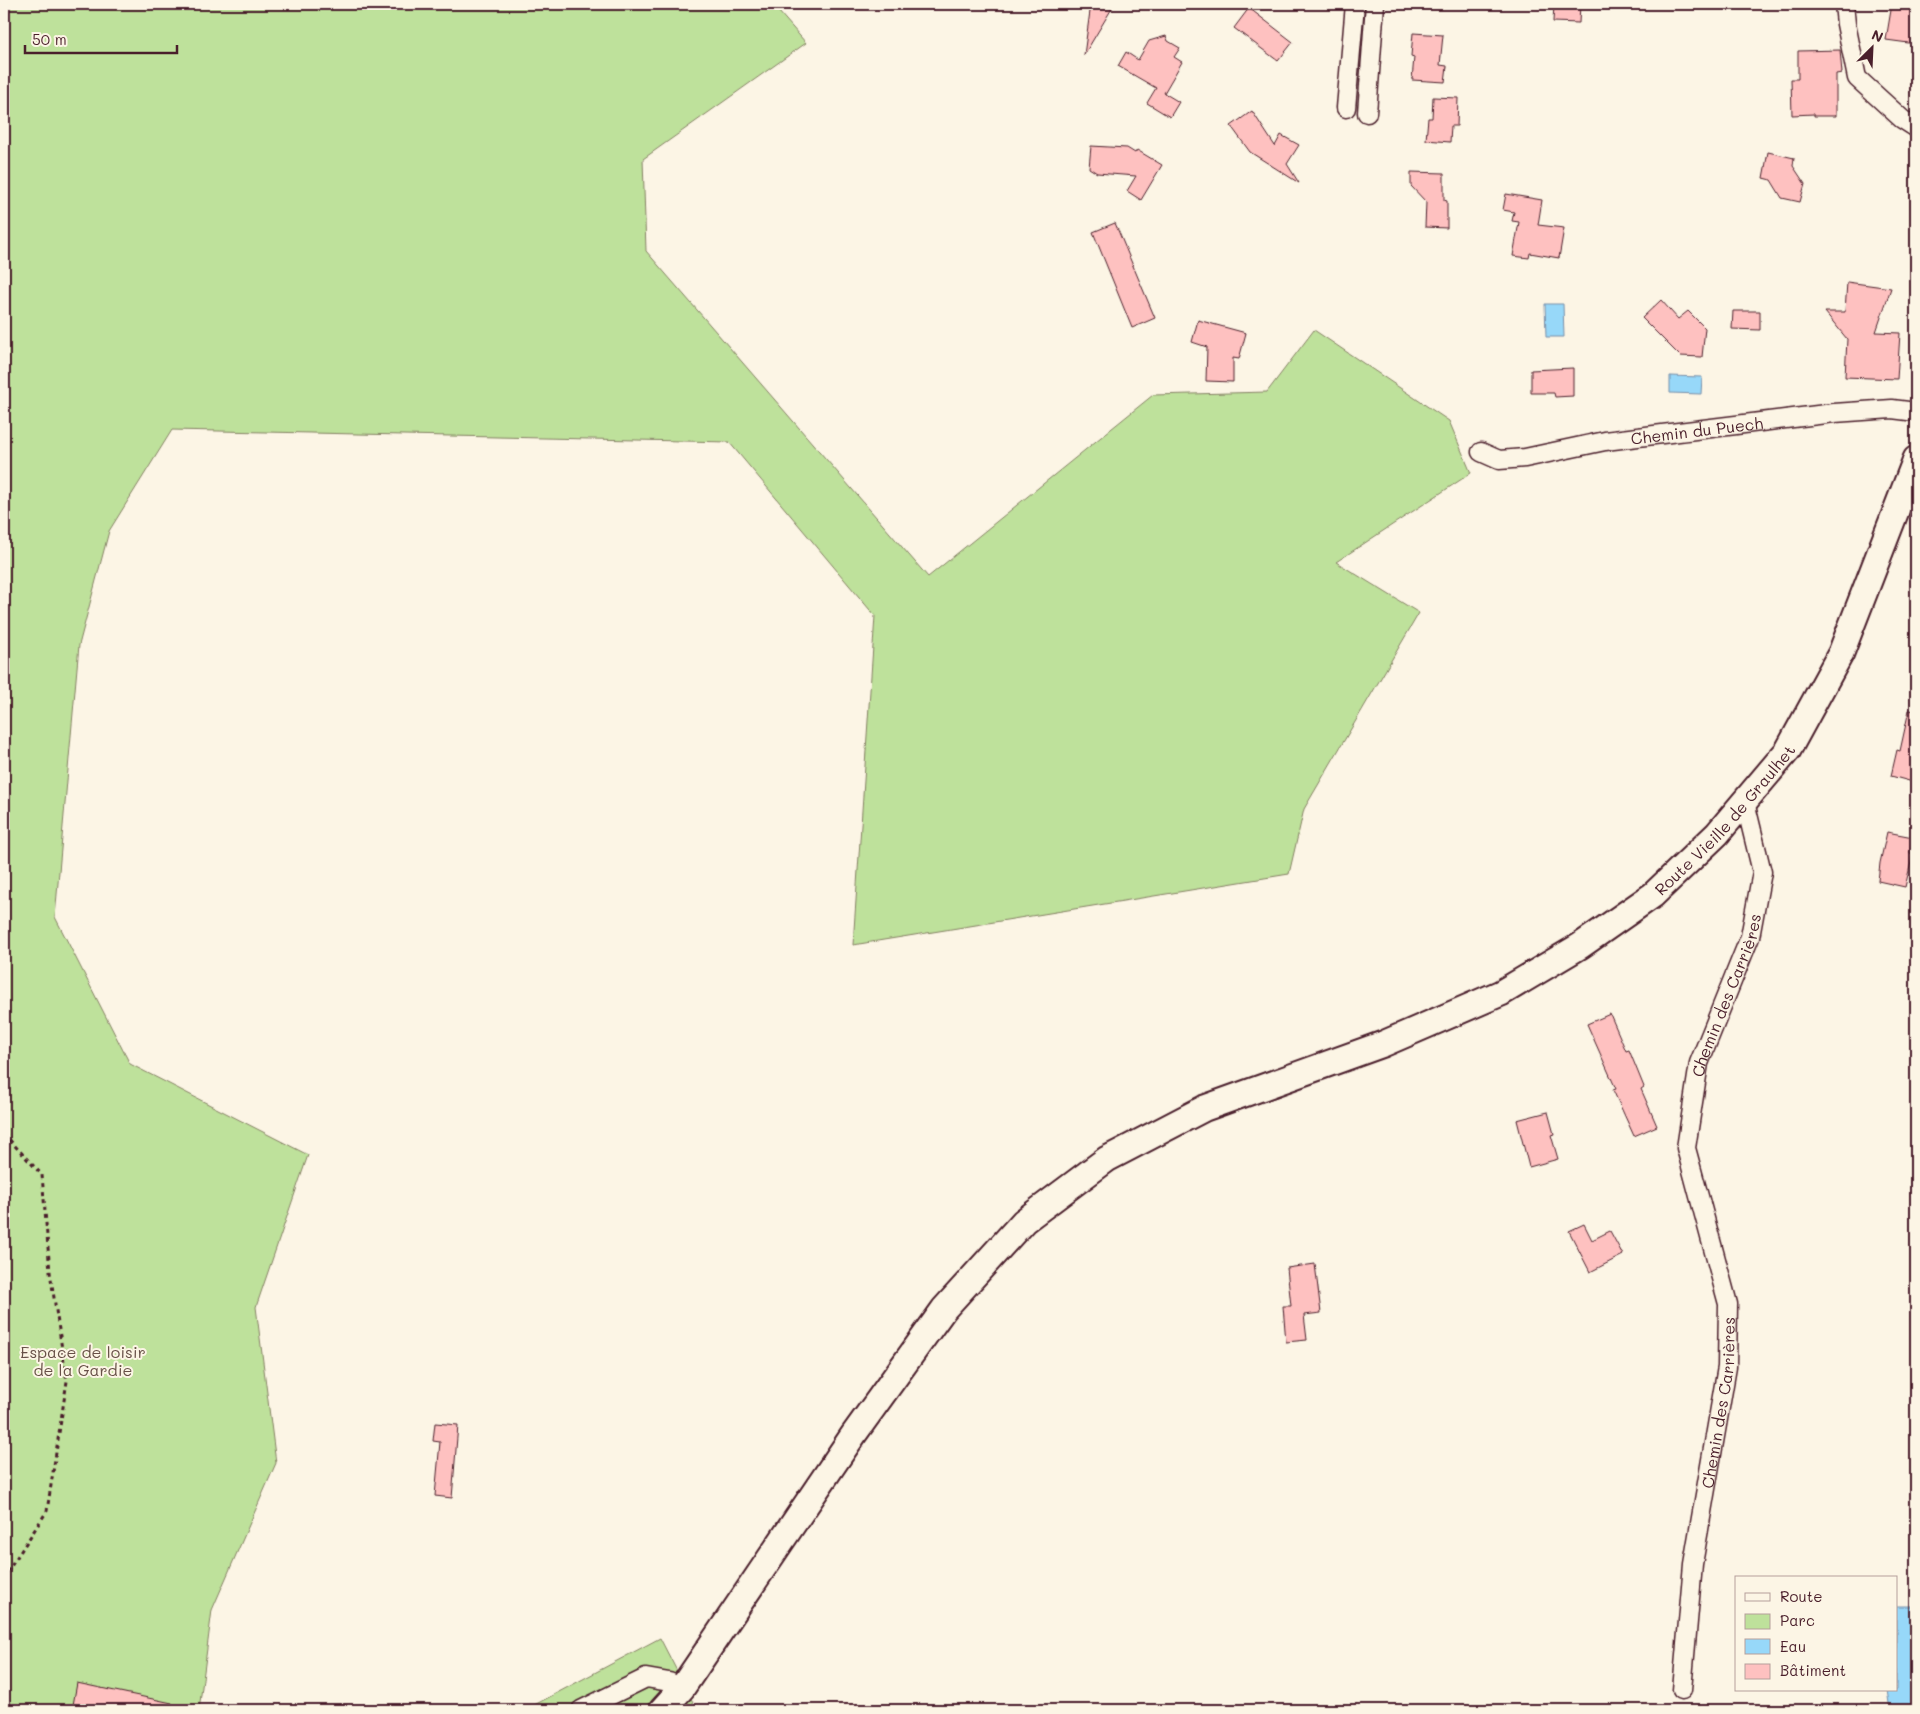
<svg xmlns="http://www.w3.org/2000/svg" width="1920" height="1714" viewBox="0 0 1920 1714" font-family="Mali,sans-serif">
<rect width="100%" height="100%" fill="#fcf5e5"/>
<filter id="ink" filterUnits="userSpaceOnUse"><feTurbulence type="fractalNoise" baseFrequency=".02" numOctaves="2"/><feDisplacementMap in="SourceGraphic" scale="10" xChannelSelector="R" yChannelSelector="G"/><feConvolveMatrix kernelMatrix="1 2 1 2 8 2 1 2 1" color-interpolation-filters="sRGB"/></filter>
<g filter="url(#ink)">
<path fill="#bee19b" stroke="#848063" d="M4,4h768l34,39 -163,116 3,92 282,326 225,-182 114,-3 47,-62 135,91 22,52 -135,89 83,51 -115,196 -15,65 -436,71 22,-329 -146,-174 -557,-12 -63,101 -30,114 -24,272 75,147 178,91 -52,152 20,156 -64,147 -13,100h-195z
M660,1638l37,72h-172z"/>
<path fill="#97d8f9" stroke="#788ea7" d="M1545,304h18l1,33h-18z
M1670,376l32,1 -1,17 -31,-1z
M1896,1607h20v103h-26l-3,-20h9z"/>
<path fill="#fec1c0" stroke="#4a1f2b" d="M1091,4l23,1 -30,50z
M1554,4h26l-1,19 -26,-1z
M1892,4h24v40l-30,-4z
M1249,8l44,34 -15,19 -44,-33z
M1413,33l30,2 -3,30 7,1 -2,16 -33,-2 2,-23 -3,-1z
M1166,36l2,5 12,7 -6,9 8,5 -18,31 15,9 -9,15 -23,-14 9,-15 -38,-22 8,-14 12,8 11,-19z
M1840,50l2,23 -6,1v42h-22v-2l-22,1 -1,-36h7v-28z
M1433,97l25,1 -1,28h-6l-1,16 -24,-2 2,-22h4z
M1252,111l23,35 6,-11 18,10 -12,19 12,19 -49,-31 -19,-26z
M1091,146l36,2 8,5 2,-3 25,15 -21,35 -14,-9 9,-15 -39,-3 -8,-5z
M1768,152l26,6 -1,8 12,18 -5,18 -18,-4 -11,-18 -8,-2z
M1411,172l33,1v27l3,1v27l-22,-1 1,-25 -15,-16z
M1506,194l36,6 -4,25 26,3 -5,30 -29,-5 -1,5 -16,-2 6,-34 -7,-1 2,-9 -11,-2z
M1115,223l40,95 -23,10 -39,-96z
M1847,282l44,6 -15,44 24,1 -3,46 -52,-2 2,-38 -22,-27h20z
M1661,300l17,19 10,-8 17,17 -3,29 -22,-1 -38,-38z
M1733,311h27v19l-28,-1z
M1198,320l48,13 -7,26 -6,-1v24l-27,-1 1,-34 -15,-5z
M1573,368v28l-18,1 -1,-4h-23v-23z
M1909,710l7,1v58l-3,13 -22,-6 6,-26 3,1z
M1887,832l26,5 -3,16 3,1 -8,33 -27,-6 2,-18z
M1610,1014l16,37 3,-1 15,37 -3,2 16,37 -23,10 -21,-46 3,-1 -29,-65z
M1548,1112l6,22 -3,1 7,24 -29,8 -12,-47z
M1584,1224l8,16 18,-9 13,24 -33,17 -21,-41z
M1315,1264l6,49 -17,2 3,25 -21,2 -3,-36h8l-4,-38z
M435,1423l23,2 -6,73 -17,-2 5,-54 -7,-1z
M77,1683l95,20v7h-72l-27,-5z"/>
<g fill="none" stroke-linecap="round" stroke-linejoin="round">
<g stroke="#4a1f2b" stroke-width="21">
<g id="minor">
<path d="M1844,4l2,20 11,54 45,41 14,9"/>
<path d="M1346,108l9,-104"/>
<path d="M1367,113l8,-109"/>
<path id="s1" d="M1481,452l18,8 26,-2 80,-17 229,-28 58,-4 24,3"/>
<path id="s2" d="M1682,1690l11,-126 34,-197 1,-63 -42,-156 13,-85 51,-126 12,-65 -17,-70"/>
<path d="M581,1710l65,-32 23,4 13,6"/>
</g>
</g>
<g stroke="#4a1f2b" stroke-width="29">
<g id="secondary">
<path id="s3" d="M662,1710l20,-22 172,-254 90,-125 80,-88 83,-62 98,-51 178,-64 118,-51 79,-47 73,-51 64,-61 71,-84 53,-97 75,-194"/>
</g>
</g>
<path stroke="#4a1f2b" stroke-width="3" stroke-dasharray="4 4" stroke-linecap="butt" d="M4,1134l38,41 8,97 17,109 -20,130 -43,66"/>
<use href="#minor" stroke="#fcf5e5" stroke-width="18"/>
<use href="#secondary" stroke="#fcf5e5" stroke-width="25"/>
</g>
</g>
<g text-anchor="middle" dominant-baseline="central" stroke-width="4" stroke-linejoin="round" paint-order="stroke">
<g font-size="16" fill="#4a1f2b" stroke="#fcf5e5">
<text stroke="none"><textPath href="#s1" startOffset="220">Chemin du Puech</textPath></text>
<text stroke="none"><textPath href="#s3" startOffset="1426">Route Vieille de Graulhet</textPath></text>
<text stroke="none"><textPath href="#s2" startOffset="710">Chemin des Carrières</textPath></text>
<text stroke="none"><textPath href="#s2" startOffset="290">Chemin des Carrières</textPath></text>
</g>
<g font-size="16" fill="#675047" stroke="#fcf5e5">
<text x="83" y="1351">Espace de loisir<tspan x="83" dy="18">de la Gardie</tspan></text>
</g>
</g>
<rect width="1920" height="1714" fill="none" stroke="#fcf5e5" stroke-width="20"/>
<rect x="10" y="10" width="1900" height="1694" fill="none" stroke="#4a1f2b" stroke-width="2" filter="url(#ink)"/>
<rect x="1735" y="1576" width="162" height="115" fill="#fcf5e5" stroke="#b59f9b"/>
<rect x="1745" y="1593" width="25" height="8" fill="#fcf5e5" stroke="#b59f9b"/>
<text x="1780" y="1602" font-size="15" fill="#4a1f2b">Route</text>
<rect x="1745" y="1614" width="25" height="15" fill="#bee19b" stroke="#b59f9b"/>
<text x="1780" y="1626" font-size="15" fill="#4a1f2b">Parc</text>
<rect x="1745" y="1639" width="25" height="15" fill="#97d8f9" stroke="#b59f9b"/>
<text x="1780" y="1652" font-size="15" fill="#4a1f2b">Eau</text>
<rect x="1745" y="1664" width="25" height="15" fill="#fec1c0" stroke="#b59f9b"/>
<text x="1780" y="1676" font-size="15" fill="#4a1f2b">Bâtiment</text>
<g transform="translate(1872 48) rotate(24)" stroke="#fcf5e5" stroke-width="4" paint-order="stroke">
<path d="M0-4L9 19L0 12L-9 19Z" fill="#4a1f2b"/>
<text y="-8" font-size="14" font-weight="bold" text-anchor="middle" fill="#4a1f2b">N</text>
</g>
<path d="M25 45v8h152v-8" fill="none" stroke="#4a1f2b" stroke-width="2.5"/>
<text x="32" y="45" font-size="15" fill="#4a1f2b" stroke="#fcf5e5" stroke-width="4" paint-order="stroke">50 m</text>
</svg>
